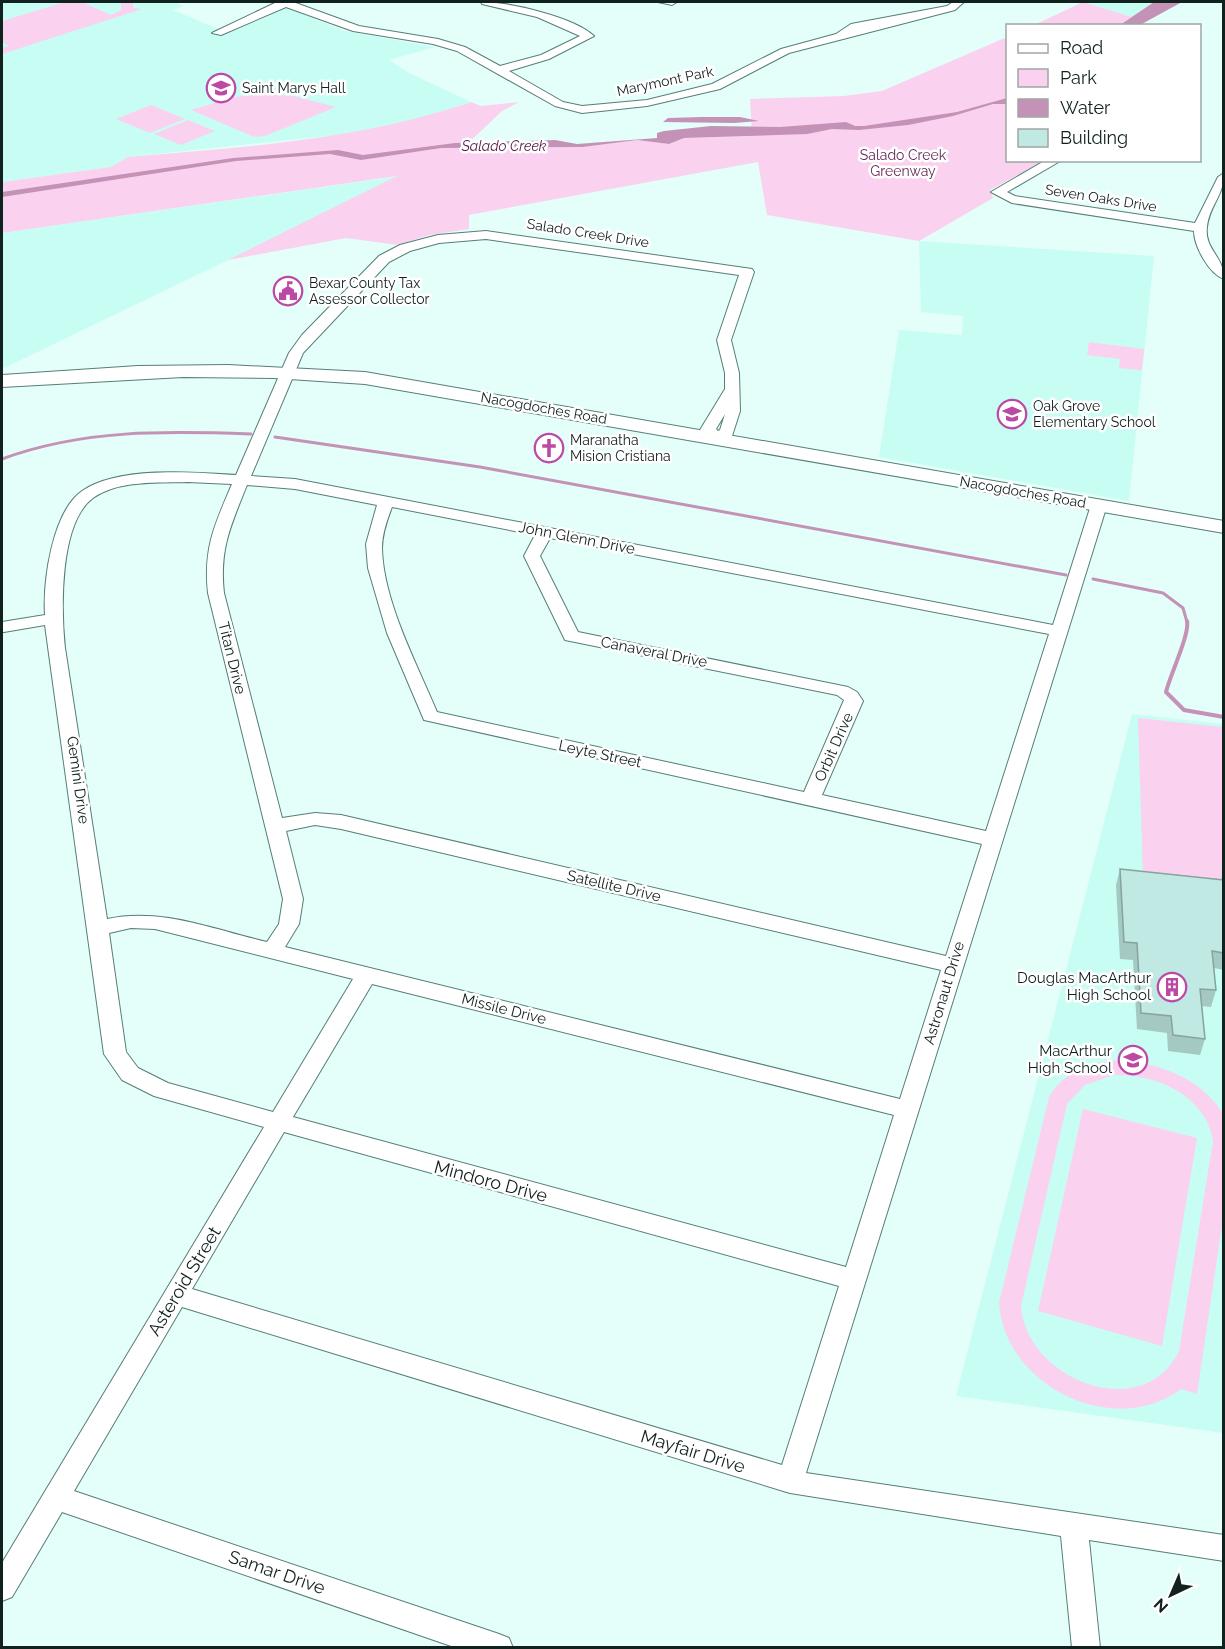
<svg xmlns="http://www.w3.org/2000/svg" width="1225" height="1649" viewBox="0 0 1225 1649" font-family="Raleway,sans-serif">
<rect width="100%" height="100%" fill="#e4fef9"/>
<path fill="#c8fdf4" d="M2,2h172l10,4 -11,4 55,23 59,-25 58,23 90,16 -46,13 20,13 62,29 -36,13 -87,19 -220,23 -17,10 -109,15z
M1082,2h72l-22,15z
M400,176l-172,84 -226,109v-136z
M919,241l235,15 -25,245 -250,-44 20,-127 63,5 1,-19 -42,-4z
M1132,714l91,10v709l-267,-37z"/>
<path fill="#fad2ef" fill-rule="evenodd" d="M65,2h17l29,13 10,-5v-8h12v6l9,1 -140,45v-6l7,-2 -7,-4v-21z
M1083,2l49,15 -12,8 -88,1z
M1007,37l1,123 36,1 -54,29 3,8 -74,43 -152,-26 -9,-53 -289,53v14l-39,6 -32,10 -52,-7 -118,22 169,-84 -395,57v-51l109,-15 17,-10c116,-10 232,-17 343,-55l10,4 38,-4 -17,9 -39,37 120,-1 54,-7 32,4 15,-6 68,-2 -2,-37 94,-3 38,-5z
M265,94l28,2 43,11 -71,29 -11,1 -63,-27 44,-13z
M151,105l34,14 -35,14 -34,-14z
M188,120l27,11 -34,14 -27,-11z
M1089,342l55,7 -2,21 -23,-2 1,-9 -33,-4z
M1138,718l85,9v162l-80,-10z
M1122,1060c40,4 80,19 102,55l-1,104 -26,175 -16,-5c-68,51 -177,-4 -182,-86l50,-206c16,-27 42,-35 73,-37zM1114,1075c42,-1 92,20 99,66l-34,210c-36,75 -153,28 -158,-45l46,-202 18,-19z
M1083,1109l114,29 -35,208 -124,-35z"/>
<path fill="#c392b6" d="M1154,2h28l-42,23h-20z
M1007,98v6h-14l-40,12 -45,9 -49,5 -27,-1 -25,5 -123,4 -15,6 -32,-4 -54,7 -142,1 -80,12 -31,-6 -94,7 -234,36v-5l231,-34 105,-8 25,5 92,-12 100,-3 22,4 80,-6v-5l7,-2 47,-5 69,1 66,-5 9,4h9l93,-14z
M702,117h38l19,4 -25,2 -71,-1 5,-4z"/>
<g fill="none" stroke-linecap="round" stroke-linejoin="round">
<path stroke="#c392b6" stroke-width="3" d="M275,437l205,30 586,108
M2,459c81,-30 164,-28 249,-25
M1093,579l70,14 20,15 4,14"/>
<path stroke="#c392b6" stroke-width="4" d="M1187,621c3,13 -17,54 -21,71l18,18 40,7"/>
<g stroke="#567e77" stroke-width="2">
<path id="minor" d="M277,2h16l66,24 79,13 27,8 35,19 41,-11 39,-19 -43,-19 -55,-13 -1,-2c28,0 93,15 113,34l-45,23 -40,12 54,31 19,4 65,-6 65,-16 69,-35 55,-15 15,-10 96,-18 6,-4h11l-9,8 -166,43 -69,36 -73,17 -65,7 -27,-7 -98,-55 -24,-7 -80,-13 -67,-24 -65,28 -9,-2z
M658,2h19l-5,3z
M1046,160h16l-55,32 8,4 180,27 23,-46 6,-4c0,23 -15,33 -17,54 -3,22 17,29 17,52 -15,-5 -30,-33 -30,-48l-182,-28 -21,-11z
M486,231l266,38 2,3 -23,68 8,33 1,38 -8,25c-15,7 -21,8 -32,-6l25,-41v-16l-8,-33 22,-65 -253,-36 -47,4 -29,8 -21,11 -86,91 -52,123 44,3 758,146 38,-120 8,-5 8,5 -301,968 418,62v26l-135,-21 11,108h-28l-11,-112 -271,-43 -608,-186 -108,184 425,143 10,4 4,10h-56l-395,-136 -50,85 -10,4v-38l262,-436 -110,-31 -32,-16 -18,-26 -59,-429 -41,7h-2v-10l43,-7c-2,-33 7,-103 37,-124 36,-25 112,-19 154,-16l53,-122 13,-18 77,-79 21,-11 38,-10zM725,414l-5,16 -2,1 -2,-2zM188,482l44,2c-17,40 -29,64 -24,109l75,306 -4,25 -12,18c-52,-12 -106,-35 -160,-23l-42,-271c-4,-38 -6,-125 28,-150 25,-18 66,-15 95,-16zM247,485l48,4 82,16 -11,39 2,24 19,65 37,87 558,124 -36,112 -605,-141 -26,-2 -33,5 -58,-225c-5,-44 7,-68 23,-108zM392,507l143,28 -11,21 41,84 272,55 7,5 -40,92 -367,-80c-20,-48 -54,-111 -55,-164 0,-14 5,-28 10,-41zM550,538l499,96 -63,197 -164,-36 41,-94 -6,-9 -9,-5 -270,-55 -38,-76zM315,825l26,4 600,141 -41,129 -615,-152 14,-23 4,-25 -17,-68zM131,928l24,1 198,50 -80,133 -105,-29 -30,-15 -12,-16 -17,-119zM372,984l522,131 -48,152 -553,-150zM284,1132l555,154 -57,179 -590,-176z"/>
</g>
<g stroke="#567e77" stroke-width="2">
<path id="major" d="M228,365l137,7 859,149v12l-859,-149 -91,-6 -91,-1 -181,10v-12l136,-9z"/>
</g>
<use href="#minor" fill="#fff" fill-rule="evenodd"/>
<use href="#major" fill="#fff" fill-rule="evenodd"/>
</g>
<path fill="#a4c8c2" d="M1120,869l101,10 2,-5 1,1v95l-10,-2 2,22 -5,17 -9,-1 3,33 -5,16 -32,-4 -1,-18 -30,-4 -4,-69 -13,-1 -4,-74z"/>
<path fill="#bfe9e2" stroke="#86a39e" stroke-width="1.5" d="M1120,869l103,11v-6l1,1v78l-12,-2 4,39 -16,-1 5,50 -32,-4 -2,-19 -30,-3 -4,-70 -13,-1z"/>
<defs>
<g id="school-ring" transform="scale(1.5)"><circle r="9.5" fill="#fff" stroke="#bc4aa5" stroke-width="1.5"/><path d="M0-5L7-2L0 1L-7-2ZM-4 1L0 2.5L4 1V4Q0 6-4 4Z" fill="#bc4aa5"/></g>
<g id="civic-ring" transform="scale(1.5)"><circle r="9.5" fill="#fff" stroke="#bc4aa5" stroke-width="1.5"/><path d="M-.6-6.5H3V-4.5H.6V-3L4-1V1h2V6H-6V1h2V-1L-.6-3ZM-1.2 2.5V6h2.4V2.5Z" fill="#bc4aa5"/></g>
<g id="church-ring" transform="scale(1.5)"><circle r="9.5" fill="#fff" stroke="#bc4aa5" stroke-width="1.5"/><path d="M-1.2-6h2.4v3.5h3.3v2.4h-3.3V6h-2.4V-.1h-3.3v-2.4h3.3Z" fill="#bc4aa5"/></g>
<g id="building-ring" transform="scale(1.5)"><circle r="9.5" fill="#fff" stroke="#bc4aa5" stroke-width="1.5"/><path d="M-4-6H4V6H1V3H-1V6H-4ZM-2.5-4.3h1.7v1.8h-1.7ZM.8-4.3h1.7v1.8H.8ZM-2.5-1h1.7V.8h-1.7ZM.8-1h1.7V.8H.8Z" fill="#bc4aa5"/></g>
</defs>
<g fill-rule="evenodd">
<use href="#school-ring" x="221" y="88"/>
<use href="#civic-ring" x="288" y="291"/>
<use href="#school-ring" x="1012" y="414"/>
<use href="#church-ring" x="549" y="448"/>
<use href="#building-ring" x="1172" y="987"/>
<use href="#school-ring" x="1133" y="1060"/>
</g>
<g text-anchor="middle" dominant-baseline="central" stroke-width="5" stroke-linejoin="round" paint-order="stroke">
<g font-size="14" fill="#11211e" stroke="#fff">
<text transform="translate(665 81) rotate(-12)">Marymont Park</text>
<text transform="translate(1101 198) rotate(9)">Seven Oaks Drive</text>
<text transform="translate(588 233) rotate(9)">Salado Creek Drive</text>
<text transform="translate(544 408) rotate(10)">Nacogdoches Road</text>
<text transform="translate(1023 492) rotate(10)">Nacogdoches Road</text>
</g>
<g font-size="14" fill="#11211e" stroke="#fff" text-anchor="start">
<text x="242" y="88">Saint Marys Hall</text>
<text x="309" y="283">Bexar County Tax<tspan x="309" dy="16">Assessor Collector</tspan></text>
<text x="1033" y="406">Oak Grove<tspan x="1033" dy="16">Elementary School</tspan></text>
<text x="570" y="440">Maranatha<tspan x="570" dy="16">Mision Cristiana</tspan></text>
</g>
<g font-size="14" font-style="italic" fill="#511745" stroke="#fff">
<text x="504" y="146">Salado Creek</text>
</g>
<g font-size="14" fill="#652a58" stroke="#fff">
<text x="903" y="155">Salado Creek<tspan x="903" dy="16">Greenway</tspan></text>
</g>
<g font-size="15" fill="#11211e" stroke="#fff">
<text transform="translate(577 538) rotate(11)">John Glenn Drive</text>
<text transform="translate(654 652) rotate(11)">Canaveral Drive</text>
<text transform="translate(232 658) rotate(76)">Titan Drive</text>
<text transform="translate(834 747) rotate(-66)">Orbit Drive</text>
<text transform="translate(600 754) rotate(12)">Leyte Street</text>
<text transform="translate(78 780) rotate(82)">Gemini Drive</text>
<text transform="translate(614 886) rotate(13)">Satellite Drive</text>
<text transform="translate(944 993) rotate(-73)">Astronaut Drive</text>
<text transform="translate(504 1009) rotate(14)">Missile Drive</text>
</g>
<g font-size="15" fill="#11211e" stroke="#fff" text-anchor="end">
<text x="1151" y="978">Douglas MacArthur<tspan x="1151" dy="17">High School</tspan></text>
<text x="1112" y="1051">MacArthur<tspan x="1112" dy="17">High School</tspan></text>
</g>
<g font-size="18" fill="#11211e" stroke="#fff">
<text transform="translate(491 1181) rotate(15)">Mindoro Drive</text>
<text transform="translate(184 1281) rotate(-59)">Asteroid Street</text>
<text transform="translate(693 1451) rotate(17)">Mayfair Drive</text>
<text transform="translate(277 1572) rotate(19)">Samar Drive</text>
</g>
</g>
<rect width="1225" height="1649" fill="none" stroke="#11211e" stroke-width="6"/>
<rect x="1006" y="24" width="195" height="138" fill="#ffffff" stroke="#a0a6a5" stroke-width="1.5"/>
<rect x="1018" y="44" width="30" height="9" fill="#ffffff" stroke="#a0a6a5" stroke-width="1.5"/>
<text x="1060" y="54" font-size="18" fill="#11211e">Road</text>
<rect x="1018" y="69" width="30" height="18" fill="#fad2ef" stroke="#a0a6a5" stroke-width="1.5"/>
<text x="1060" y="84" font-size="18" fill="#11211e">Park</text>
<rect x="1018" y="99" width="30" height="18" fill="#c392b6" stroke="#a0a6a5" stroke-width="1.5"/>
<text x="1060" y="114" font-size="18" fill="#11211e">Water</text>
<rect x="1018" y="129" width="30" height="18" fill="#bfe9e2" stroke="#a0a6a5" stroke-width="1.5"/>
<text x="1060" y="144" font-size="18" fill="#11211e">Building</text>
<g transform="translate(1171 1595) rotate(224)" stroke="#ffffff" stroke-width="4.5" paint-order="stroke">
<path d="M0-4.5L10 22L0 15L-10 22Z" fill="#11211e"/>
<text y="-9" font-size="16" font-weight="bold" text-anchor="middle" fill="#11211e">N</text>
</g>
</svg>
